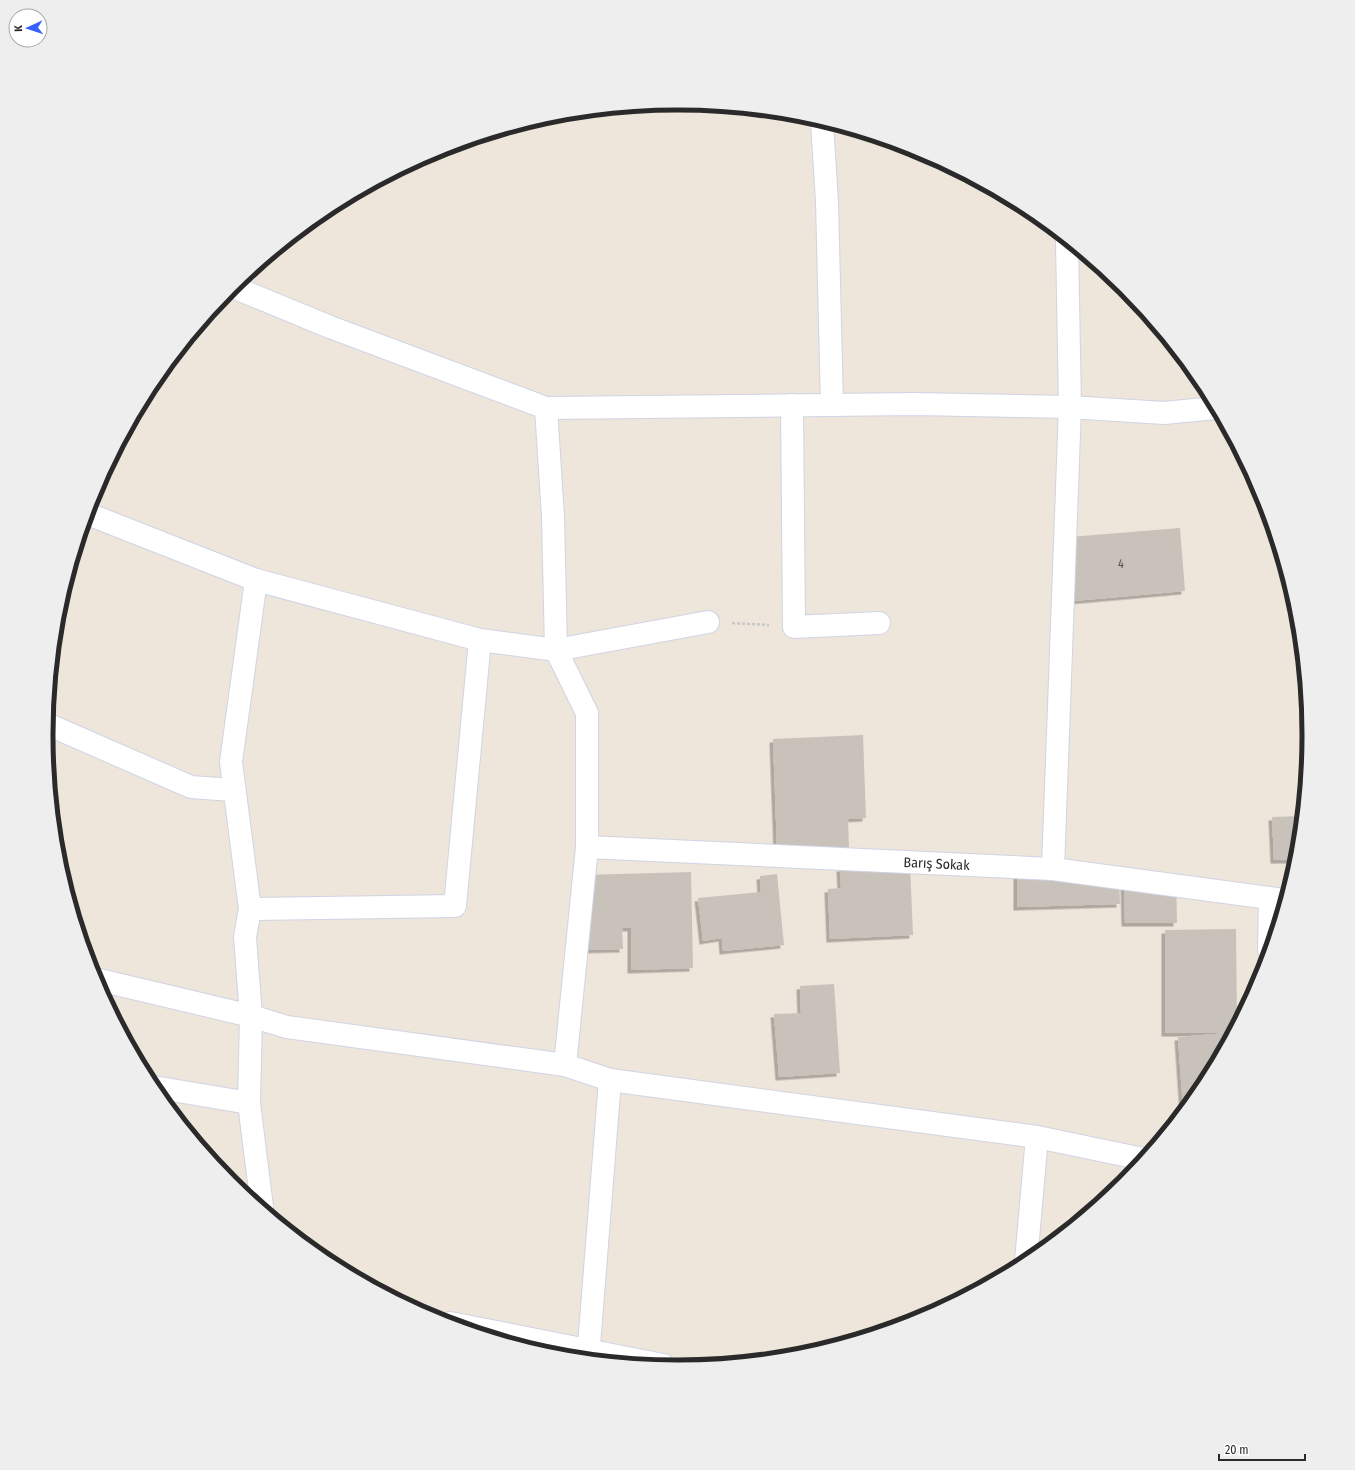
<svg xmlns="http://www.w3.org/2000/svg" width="1355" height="1470" viewBox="0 0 1355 1470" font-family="'Fira Sans Condensed',sans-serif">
<defs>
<filter id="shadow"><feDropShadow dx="-3.5" dy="3.5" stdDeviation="0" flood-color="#0004"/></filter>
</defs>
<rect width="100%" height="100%" fill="#eee5db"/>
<path fill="#c9c2bb" filter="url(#shadow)" d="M1180,528l5,63 -123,11 -5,-64z
M863,735l3,83 -18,1 1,28 -72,2 -4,-110z
M1301,816l-5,44h-22l-2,-43z
M910,865l3,70 -83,4 -2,-50 13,-1 -1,-20z
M1017,867l102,10 1,27 -103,3z
M691,872l2,96 -62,2v-42h-9l1,21 -40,1 -1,-75z
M777,874l7,71 -61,6 -1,-13 -19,3 -5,-43 63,-6 -1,-16z
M1176,875l1,48h-52l-1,-47z
M1236,929l1,92 -6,12h-66v-103z
M834,984l6,89 -61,4 -5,-63 27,-1 -1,-27z
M1228,1033v4l-26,49 -19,23 -5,-72z"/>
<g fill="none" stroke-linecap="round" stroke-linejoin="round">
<g stroke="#d0d4e5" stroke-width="24">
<g id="minor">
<path d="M822,122l5,80 5,203"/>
<path d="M233,287l97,40 216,81 369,-4 155,3 94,6 51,-5"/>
<path d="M792,405l2,222 85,-4"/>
<path d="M546,408l7,109 3,133 31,63v134l-22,218"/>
<path d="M88,514l168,66 224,60 76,10 152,-28"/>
<path d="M256,580l-25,182 19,147 -5,28 6,79 -2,87 13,104"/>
<path d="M47,724l144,63 42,3"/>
<path id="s1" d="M587,847l466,22 231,31"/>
<path d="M1053,869l17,-462 -3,-165"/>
<path d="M250,909l205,-3 25,-266"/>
<path d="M1269,951l1,-52"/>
<path d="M95,979l156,37 36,11 278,38 45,15 427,57 106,22"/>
<path d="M154,1087l95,16"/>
<path d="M1026,1261l11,-124"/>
<path d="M450,1323l213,42"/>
<path d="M588,1358l22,-278"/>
</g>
</g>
<path stroke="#c8c8c8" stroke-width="2.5" stroke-dasharray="3 2" stroke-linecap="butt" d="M732,623l37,2"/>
<use href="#minor" stroke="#fff" stroke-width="22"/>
</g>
<g text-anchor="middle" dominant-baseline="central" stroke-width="3.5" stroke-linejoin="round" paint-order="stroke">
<g font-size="12" fill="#52504e">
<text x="1121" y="564">4</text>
</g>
<g font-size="14" fill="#2a2a2a" stroke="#fff">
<text stroke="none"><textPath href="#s1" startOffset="350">Barış Sokak</textPath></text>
</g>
</g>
<path d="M0 0H1355V1470H0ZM677 110H678A624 624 0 0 1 1302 734V736A624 624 0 0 1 678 1360H677A624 624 0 0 1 53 736V734A624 624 0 0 1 677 110Z" fill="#eee" fill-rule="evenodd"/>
<path fill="none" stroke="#2a2a2a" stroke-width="5" d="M677 110H678A624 624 0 0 1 1302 734V736A624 624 0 0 1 678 1360H677A624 624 0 0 1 53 736V734A624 624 0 0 1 677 110Z"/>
<g transform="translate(28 28) rotate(267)"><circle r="19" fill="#ffffff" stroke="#aaaaaa"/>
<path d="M0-3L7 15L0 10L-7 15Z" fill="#3760ff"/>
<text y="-6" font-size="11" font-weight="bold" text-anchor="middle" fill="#2a2a2a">K</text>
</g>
<path d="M1219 1454v6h86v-6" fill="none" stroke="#2a2a2a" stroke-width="2"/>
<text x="1225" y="1454" font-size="12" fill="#2a2a2a" stroke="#ffffff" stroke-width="3" paint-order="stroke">20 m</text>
</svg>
